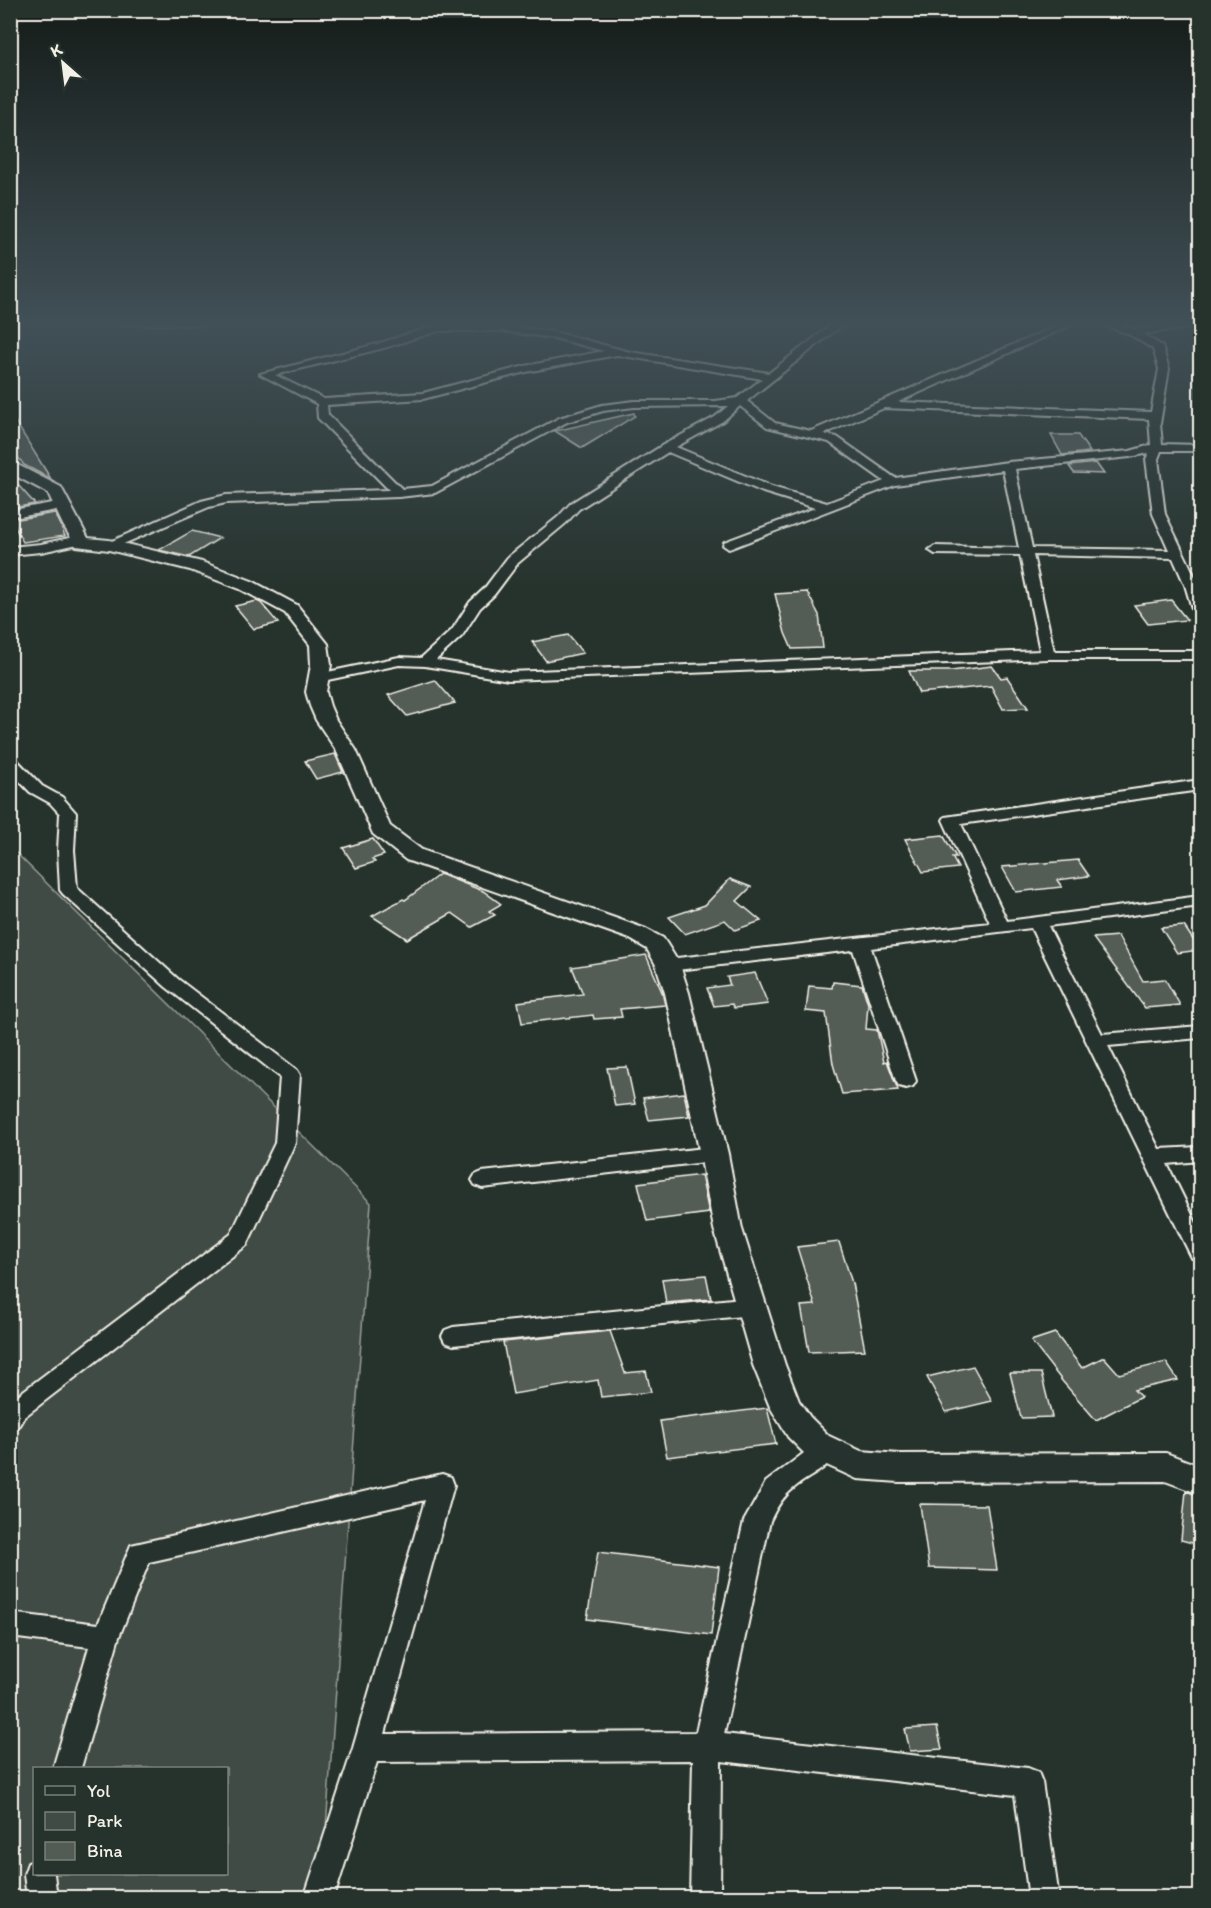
<svg xmlns="http://www.w3.org/2000/svg" width="1211" height="1908" viewBox="0 0 1211 1908" font-family="Itim,sans-serif">
<rect width="100%" height="100%" fill="#26332d"/>
<filter id="ink" filterUnits="userSpaceOnUse"><feTurbulence type="fractalNoise" baseFrequency=".0167" numOctaves="2"/><feDisplacementMap in="SourceGraphic" scale="12" xChannelSelector="R" yChannelSelector="G"/><feConvolveMatrix kernelMatrix="1 2 1 2 8 2 1 2 1" color-interpolation-filters="sRGB"/></filter>
<g filter="url(#ink)">
<path fill="#414b45" stroke="#9a9e96" stroke-width="1.5" fill-rule="evenodd" d="M10,847l361,356 -50,694h-310zM34,1768h192v106h-192z"/>
<path fill="#525c55" stroke="#f4f1e8" stroke-width="1.5" d="M10,413l41,66 -27,-14 -14,-18z
M634,413l1,3 -53,32 -27,-17z
M1051,435h27l12,17 -28,3z
M1096,463l8,11 -30,-1 -5,-7z
M10,476l25,28 -17,3 -6,4v4l7,4 36,-6 10,23 -42,6 -13,-24z
M192,531l28,7 -31,19 -30,-7z
M807,592l12,23 4,33 -31,1 -7,-16 -10,-39z
M1171,600l16,20 -39,4 -14,-19z
M257,601l4,2 17,20 -24,6 -19,-23z
M568,635l15,18 -37,8 -14,-19z
M992,666l9,12 6,-1 21,31 -25,1 -12,-23 -72,7 -10,-22h42z
M435,680l20,23 -48,13 -19,-21z
M335,754l8,18 -27,7 -11,-18z
M943,835l13,22h-4l6,11 -35,4 -18,-33z
M373,839l11,16 -12,4 3,3 -19,6 -13,-20z
M1078,860l11,16 -32,4 5,7 -46,5 -14,-25z
M440,874l43,17 18,13 -12,7 6,4 -23,12 -20,-14 -45,26 -35,-23 31,-17 2,1z
M730,879l21,8 -14,14 24,20 -26,9 -10,-10 -40,14 -16,-17 36,-12z
M1184,926l16,24 -23,3 -16,-25z
M1118,936l25,45 22,-2 15,26 -35,3 -52,-70z
M646,955l16,37 3,13 -45,4 2,8 -28,2 -1,-4 -71,8 -4,-21 65,-8 -11,-27z
M755,973l13,31 -34,4 -2,-4 -18,2 -7,-18 23,-3 -3,-8z
M833,982l29,3 6,19 -2,25 11,1 7,32 3,-1 11,29 -56,4 -9,-30 -7,-51 -20,-2 3,-25 23,2z
M627,1067l8,37 -20,2 -8,-38z
M684,1093l5,23 -40,4 -6,-22z
M701,1175l8,38 -62,8 -9,-38z
M839,1242l13,41 13,67 -56,2 -8,-46 14,-1 -18,-58z
M706,1275l5,24 -45,4 -4,-24z
M610,1331l15,42 21,-2 5,21 -50,5 -3,-17 -85,14 -10,-52z
M1055,1333l27,35 22,-11 15,17 47,-12 12,18 -44,10 7,7 -45,23 -33,-38 -32,-41z
M973,1366l19,35 -46,11 -19,-35z
M1010,1373h31l11,44 -31,1z
M767,1408l9,36 -109,13 -7,-36z
M1186,1491l14,5v49l-19,-5z
M920,1504l67,1 10,65 -68,-2z
M598,1552l121,15 -8,68 -124,-16z
M937,1727l5,22 -32,2 -5,-22z"/>
<g fill="none" stroke-linecap="round" stroke-linejoin="round">
<g stroke="#f4f1e8" stroke-width="4">
<path id="minor" d="M108,321h101l1,1 -5,3 -92,-1z
M449,321l4,4h49l53,7 75,20 139,21 67,-52h11l-100,80 28,22 36,8 258,-110h12l-183,81 253,10 8,-43 -6,-20 -24,-15 -36,-13h14l27,8 66,-8v5l-57,8 19,12 7,23 -9,55 2,20 38,1v6h-39l-3,8 7,55 34,71 1,31 -7,-4 -8,-27 -12,-27 -140,-3 21,96h146v8h-152l-539,21 -84,-14 -26,-1 -81,17 -7,-4 7,-4 81,-17 22,1 31,-28 18,-28 14,-13 24,-32 50,-40 13,-14 92,-58 52,-28 13,-11 -94,1 -31,4 -36,11 -132,71 -36,4 -173,6 -17,4 -95,41h-10l-1,-3 98,-44 25,-6 163,-5 -71,-72 -1,-14 -57,-30 117,-30zM438,331h64l52,7 50,13 -79,15 -102,27 -99,6 -49,-24 109,-27zM617,355l145,24 -25,19 -22,3h-81l-32,4 -43,13 -127,68 -30,3 -74,-74 -1,-10 96,-6 103,-27zM740,406l27,21 62,15 55,39 -57,22 -55,-16 -96,-40 47,-26zM884,408l265,11 2,26 -21,6 -122,11 -113,16 -58,-41 -13,-3zM668,452l95,40 52,16 -91,34 -1,3 6,4 166,-64 108,-15 16,78 -84,-2 -6,4 6,4 85,1 20,96 -531,21 -73,-12 26,-24 18,-28 14,-13 24,-32 48,-40 13,-14zM1149,453l-3,6 7,55 16,36 -137,-2 -17,-79 115,-12z
M63,501l4,1v6l-48,9 -6,-4 6,-4z
M79,536l4,1 2,3 -2,3 -42,9 -31,3v-8l31,-3z
M10,756l5,2 27,28 20,11 14,16 -2,37 3,38 101,91 119,91 3,5 -5,68 -48,102 -223,172 -6,10 -8,3v-29l221,-167 44,-91 5,-66 -114,-90 -103,-93 -3,-4 -2,-40 2,-36 -10,-11 -20,-11 -20,-21z
M1200,780v10l-239,34 46,97 193,-25v10l-152,20 54,108 98,-8v12l-92,8 51,103 41,-2v14l-33,3 33,67v29l-8,-2 -3,-6 -158,-324 -160,20 45,133 -3,5 -7,2 -7,-2 -3,-5 -43,-131 -185,21 -6,-2 -3,-4 3,-4 6,-2 322,-36 -47,-103 2,-3z
M714,1147l7,2 3,5 -3,5 -7,2 -232,27 -7,-3 -3,-5 3,-5 7,-3z
M752,1297l8,3 3,6 -3,6 -8,3 -299,30 -8,-3 -3,-6 3,-6 8,-3z
M826,1440l9,3 3,7c-9,19 -28,25 -43,37 -12,9 -19,21 -25,34l-46,213 304,34 10,4 4,10 17,116h-30l-14,-103 -294,-34 -1,137h-30l3,-138 -316,2 -43,136h-30l49,-150 72,-248 -276,62 -30,75 -38,131h-28l36,-121 -79,-10v-24l88,11 33,-79 311,-71 9,3 3,8 -69,249 311,-2 48,-211 22,-39 51,-39z
M34,1861v13h20l3,24h-30l-3,-24 4,-11z"/>
</g>
<g stroke="#f4f1e8" stroke-width="4">
<path id="tertiary" d="M10,461l51,26 27,51 21,2 93,22 50,19 45,24 31,39 3,21 -5,27 4,14 6,14 20,30 34,76 32,24 224,79 17,9 4,6 13,21 9,28 39,161 14,75 43,136 14,36 11,16 19,19 32,15 38,3 267,-1 34,13v28l-35,-13 -266,1 -42,-3 -50,-23 -19,-19 -18,-30 -17,-42 -39,-136 -14,-75 -35,-161 -9,-28 -9,-16 -17,-10 -224,-79 -33,-26 -37,-84 -20,-30 -6,-14 -4,-14 5,-27 -1,-20 -25,-32 -45,-24 -50,-19 -81,-20 -33,-4 -13,-21 -15,-32 -38,-20z"/>
</g>
<use href="#minor" fill="#26332d" fill-rule="evenodd"/>
<use href="#tertiary" fill="#26332d" fill-rule="evenodd"/>
</g>
</g>
<linearGradient id="sky" x2="0" y2="1"><stop stop-color="#151c19"/><stop offset="0.55" stop-color="#415057"/><stop offset="1" stop-color="#415057" stop-opacity="0"/></linearGradient>
<rect width="1211" height="588" fill="url(#sky)"/>
<rect width="1211" height="1908" fill="none" stroke="#26332d" stroke-width="36"/>
<rect x="18" y="18" width="1175" height="1872" fill="none" stroke="#f4f1e8" stroke-width="2" filter="url(#ink)"/>
<rect x="33" y="1767" width="195" height="108" fill="#26332d" stroke="#787f78" stroke-width="1.5"/>
<rect x="45" y="1786" width="30" height="9" fill="#26332d" stroke="#787f78" stroke-width="1.5"/>
<text x="87" y="1797" font-size="18" fill="#f4f1e8">Yol</text>
<rect x="45" y="1812" width="30" height="18" fill="#414b45" stroke="#787f78" stroke-width="1.5"/>
<text x="87" y="1827" font-size="18" fill="#f4f1e8">Park</text>
<rect x="45" y="1842" width="30" height="18" fill="#525c55" stroke="#787f78" stroke-width="1.5"/>
<text x="87" y="1857" font-size="18" fill="#f4f1e8">Bina</text>
<g transform="translate(63 63) rotate(332)" stroke="#26332d" stroke-width="4.5" paint-order="stroke">
<path d="M0-4.5L10 22L0 15L-10 22Z" fill="#f4f1e8"/>
<text y="-9" font-size="16" font-weight="bold" text-anchor="middle" fill="#f4f1e8">K</text>
</g>
</svg>
